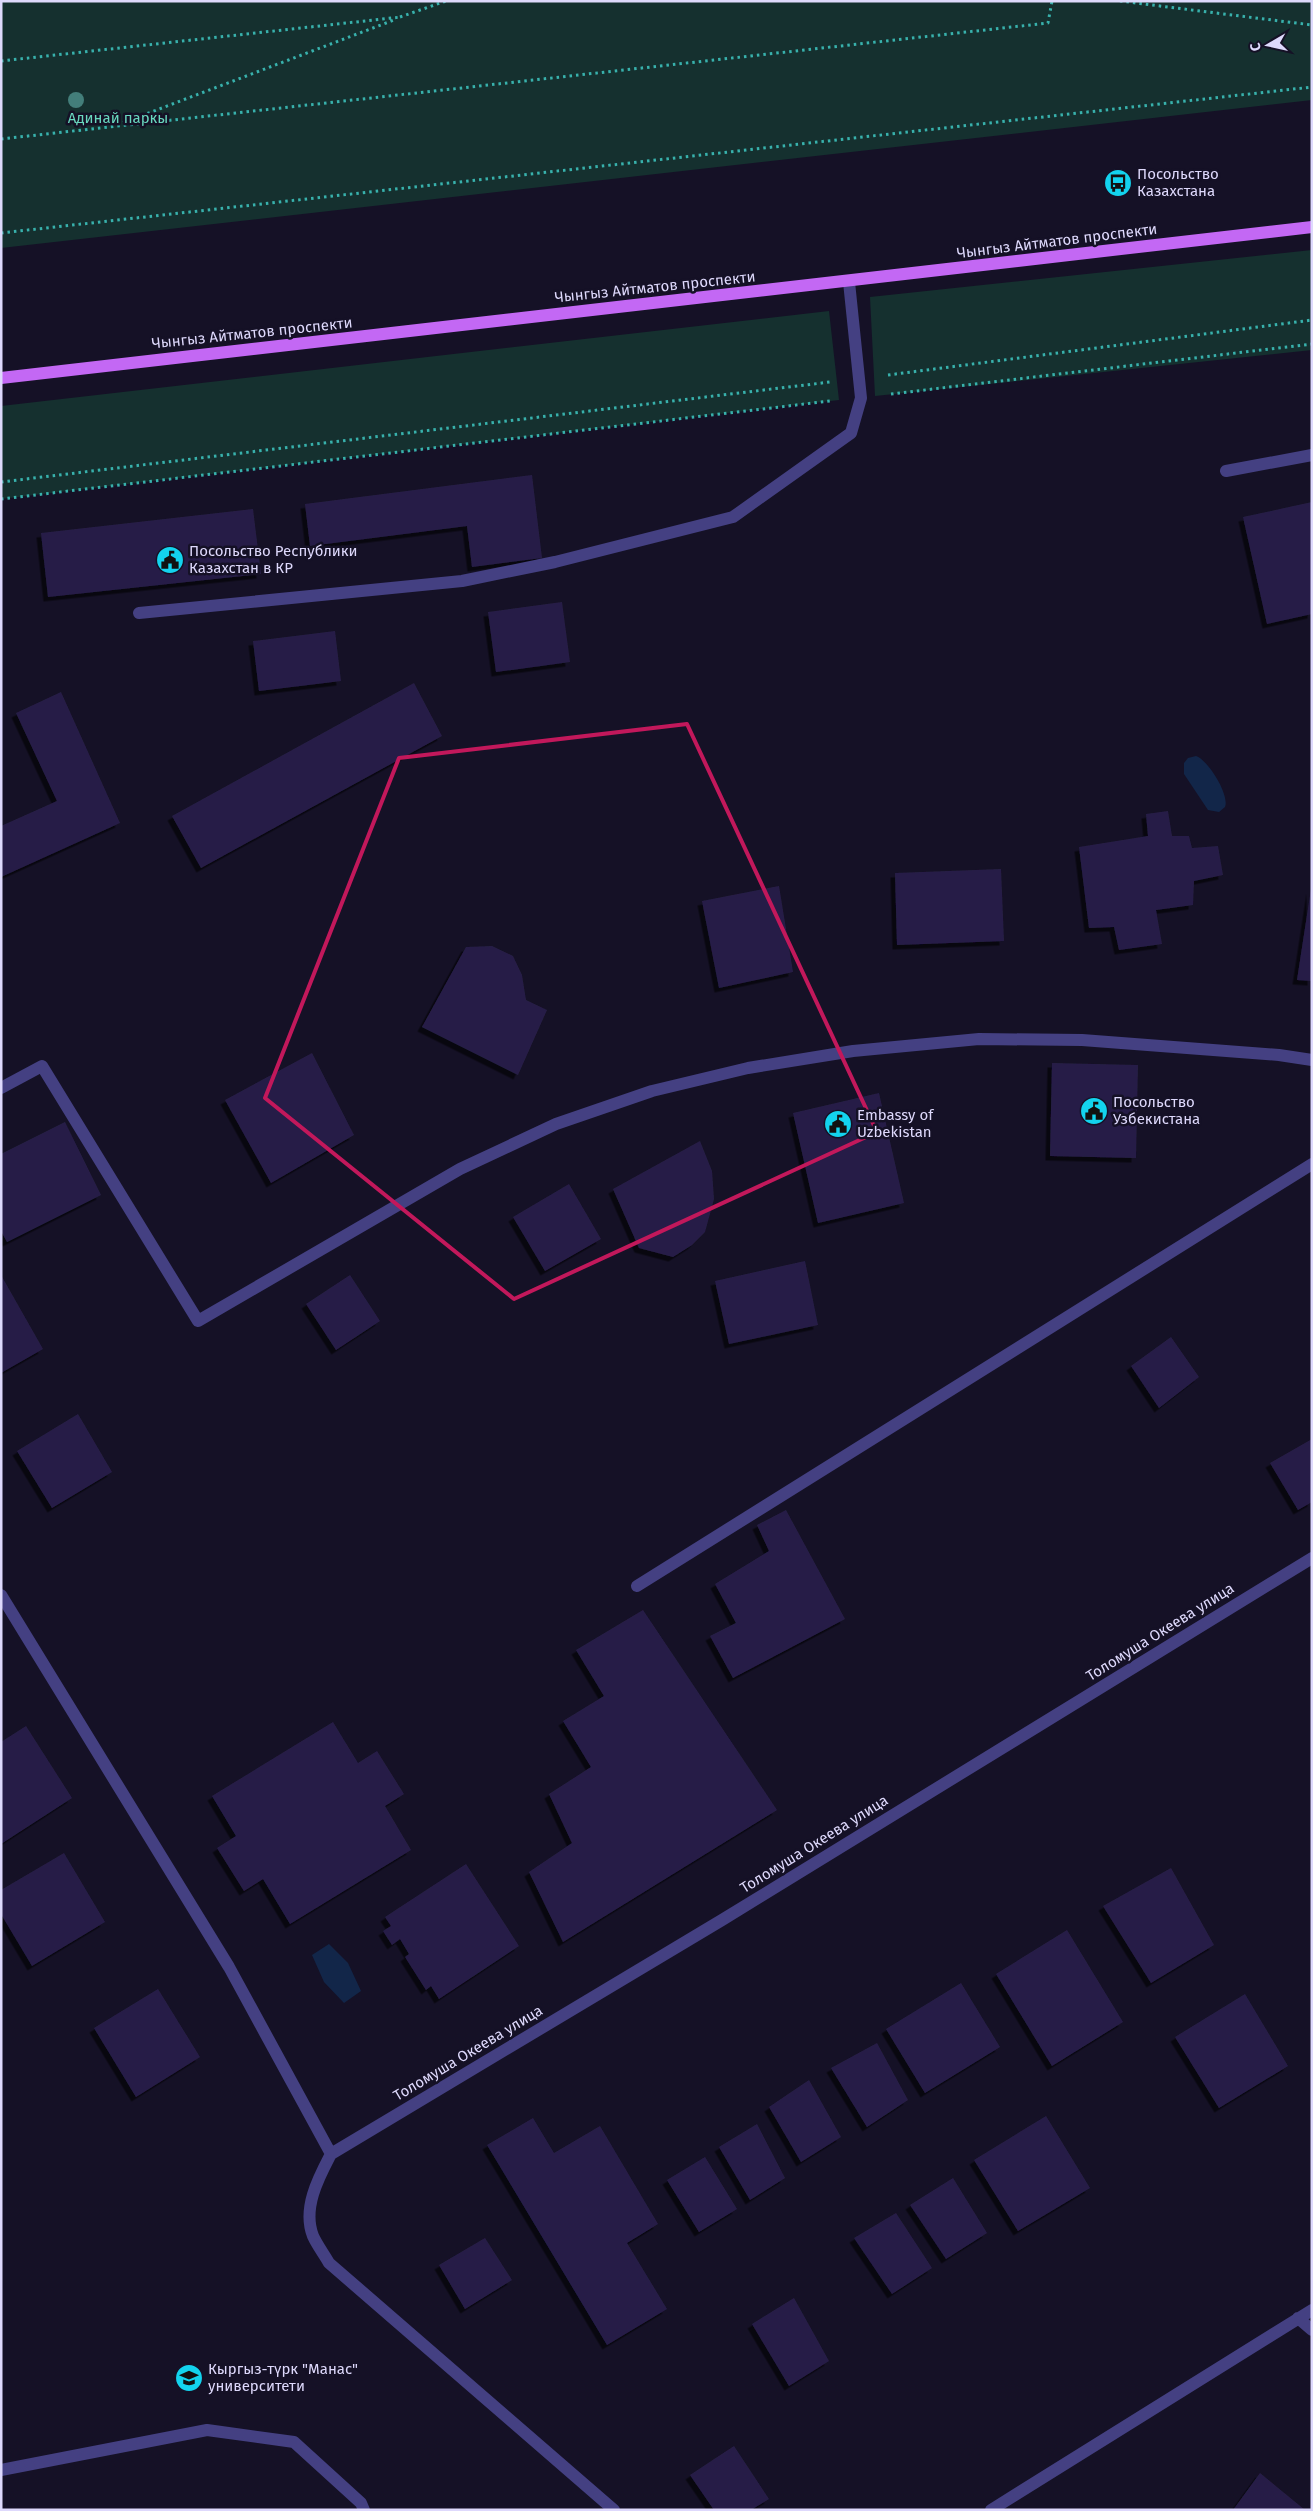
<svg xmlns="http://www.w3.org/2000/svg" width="1313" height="2511" viewBox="0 0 1313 2511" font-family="'Fira Sans',sans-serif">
<defs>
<filter id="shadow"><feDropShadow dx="-4.5" dy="4.5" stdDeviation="0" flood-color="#0009"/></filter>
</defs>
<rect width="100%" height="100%" fill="#151126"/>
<path fill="#15302f" d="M1,1h1311v99l-1311,148z
M1312,250v100l-437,46 -5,-99z
M829,311l10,89 -838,99v-93z"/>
<path fill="#122649" d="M1196,756c12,4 34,39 29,51l-6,5 -11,-2 -24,-36v-11l4,-5z
M329,1944l19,19 13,28 -17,12 -20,-21 -12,-27z"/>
<path fill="#271f46" filter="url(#shadow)" d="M532,475l10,83 -70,9 -5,-41 -157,20 -5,-42z
M1312,502v112l-45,10 -24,-107z
M253,509l8,65 -213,23 -7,-64z
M562,602l8,60 -74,10 -8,-60z
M335,631l6,50 -82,10 -6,-50z
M414,683l28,53 -241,132 -29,-52z
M61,692l59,131 -119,54v-51l56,-25 -41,-88z
M1168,811l4,25h17l3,12 26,-2 5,29 -29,6 -1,24 -37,5 6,34 -43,6 -5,-23 -25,1 -10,-81 69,-11 -2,-22z
M1001,869l3,72 -107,4 -2,-72z
M779,886l14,86 -74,16 -17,-87z
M1311,889l1,92 -15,-1z
M492,946l21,10 9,19 4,25 21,10 -29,65 -96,-48 44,-80z
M312,1053l42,82 -83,48 -46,-83z
M1052,1063l86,2 -2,93 -86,-2z
M879,1093l25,110 -86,20 -25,-110z
M65,1122l36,73 -94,47 -6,-11v-77z
M700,1141l12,30 2,28 -9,33 -13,13 -19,12 -34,-9 -26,-59z
M569,1184l32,55 -56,32 -32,-54z
M805,1261l13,64 -89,19 -14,-63z
M1,1275l42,74 -42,24z
M350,1275l30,46 -44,29 -30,-46z
M1171,1337l28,40 -40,31 -28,-42z
M78,1414l34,58 -60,36 -35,-57z
M1312,1439v63l-14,8 -28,-47z
M786,1510l59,109 -112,59 -23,-42 26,-13 -21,-39 54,-33 -12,-26z
M643,1610l134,200 -214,132 -34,-70 43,-29 -23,-49 42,-27 -28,-46 41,-25 -28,-46z
M333,1722l25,41 19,-12 27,43 -19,12 26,44 -121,74 -27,-45 -19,12 -27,-43 19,-12 -24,-40z
M26,1726l46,72 -71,46v-102z
M64,1853l41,69 -73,44 -31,-52v-24z
M466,1864l53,82 -80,53 -8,-13 -5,4 -21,-33 4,-3 -9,-15 -8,6 -9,-14 8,-5 -6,-9z
M1171,1868l43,77 -63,38 -48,-77z
M1067,1930l56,92 -71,44 -56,-92z
M961,1983l39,64 -75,46 -39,-64z
M158,1989l42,68 -64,40 -42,-69z
M1245,1994l43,72 -69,42 -44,-71z
M877,2043l31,57 -41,27 -36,-59z
M809,2080l32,57 -40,25 -32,-55z
M1046,2116l44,72 -72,43 -44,-71z
M533,2118l21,35 46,-27 58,98 -31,19 40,66 -60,36 -120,-200z
M757,2124l28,54 -35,22 -31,-53z
M705,2157l32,52 -38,23 -32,-52z
M953,2178l34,55 -41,26 -36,-54z
M896,2213l36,55 -40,26 -38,-56z
M485,2238l27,42 -47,29 -26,-44z
M794,2298l35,63 -40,25 -37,-62z
M734,2446l35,53 -18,11h-37l-24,-35z
M1260,2473l45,37h-72z"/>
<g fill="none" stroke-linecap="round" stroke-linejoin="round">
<path stroke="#38b1ac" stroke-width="3" stroke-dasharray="2.5 4" stroke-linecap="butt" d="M1120,1l192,24
M400,17l46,-16
M1,61l400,-44
M117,125l277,-105
M1,139l1047,-116 4,-22
M1,233l1311,-146
M888,375l424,-55
M891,394l421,-50
M1,482l829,-100
M1,499l829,-98"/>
<path stroke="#444082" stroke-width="12" d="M1226,471l86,-16
M139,613l323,-32 93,-19 178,-45 118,-84 10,-35 -12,-116
M1,1088l41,-22 156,255 262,-152 96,-45 96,-33 96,-23 105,-17 126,-12 103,1 197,15 33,5
M637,1586l675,-422
M1,1595l228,372 102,187
M331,2154l391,-234 590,-362
M331,2154c-12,23 -29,54 -18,82 4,9 11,18 16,27l285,247
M1298,2318l14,12
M1,2470l206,-40 87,12 67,61 3,7
M991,2510l321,-200"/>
<path stroke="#c368f4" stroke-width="12" d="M1,378l1311,-151"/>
</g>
<circle fill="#437e7a" cx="76" cy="100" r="8"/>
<path fill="none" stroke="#c2185b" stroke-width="4" stroke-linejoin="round" d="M687,724l190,408 -363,167 -249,-201 134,-340z"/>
<defs>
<g id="bus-disc" transform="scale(1.4375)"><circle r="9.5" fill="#13d3ee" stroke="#151126"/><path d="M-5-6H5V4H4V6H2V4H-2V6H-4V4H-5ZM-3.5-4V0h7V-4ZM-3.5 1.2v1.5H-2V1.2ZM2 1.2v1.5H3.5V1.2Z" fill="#111"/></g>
<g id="civic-disc" transform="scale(1.4375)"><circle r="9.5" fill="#13d3ee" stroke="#151126"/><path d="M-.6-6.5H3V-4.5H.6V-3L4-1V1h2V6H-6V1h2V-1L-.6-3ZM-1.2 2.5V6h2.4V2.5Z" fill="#111"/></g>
<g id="university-disc" transform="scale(1.4375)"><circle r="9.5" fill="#13d3ee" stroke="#151126"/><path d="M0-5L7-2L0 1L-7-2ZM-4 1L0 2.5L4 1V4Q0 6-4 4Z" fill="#111"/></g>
</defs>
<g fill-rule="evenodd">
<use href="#bus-disc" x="1118" y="183"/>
<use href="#civic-disc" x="170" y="560"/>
<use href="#civic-disc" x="1094" y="1111"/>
<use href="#civic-disc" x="838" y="1124"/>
<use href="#university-disc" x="189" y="2378"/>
</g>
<g text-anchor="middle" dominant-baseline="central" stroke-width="5" stroke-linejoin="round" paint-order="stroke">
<g font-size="15" fill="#69d8bf" stroke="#151126">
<text x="118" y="118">Адинай паркы</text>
</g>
<g font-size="15" fill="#ded9fc" stroke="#151126" text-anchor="start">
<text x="1137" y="174">Посольство<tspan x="1137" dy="17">Казахстана</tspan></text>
<text x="189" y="551">Посольство Республики<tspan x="189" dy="17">Казахстан в КР</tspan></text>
<text x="1113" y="1102">Посольство<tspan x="1113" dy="17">Узбекистана</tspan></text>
<text x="857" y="1115">Embassy of<tspan x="857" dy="17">Uzbekistan</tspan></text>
<text x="208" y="2369">Кыргыз-түрк "Манас"<tspan x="208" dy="17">университети</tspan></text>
</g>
<g font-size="15" fill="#ded9fc" stroke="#151126">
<text transform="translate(1057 241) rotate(-7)">Чынгыз Айтматов проспекти</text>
<text transform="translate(655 287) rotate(-6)">Чынгыз Айтматов проспекти</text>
<text transform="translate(252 333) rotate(-6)">Чынгыз Айтматов проспекти</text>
<text transform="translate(1160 1632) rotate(-32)">Толомуша Океева улица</text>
<text transform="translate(814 1844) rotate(-32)">Толомуша Океева улица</text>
<text transform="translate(468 2053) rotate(-31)">Толомуша Океева улица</text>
</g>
</g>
<rect width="1313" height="2511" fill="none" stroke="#ded9fc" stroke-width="5"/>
<g transform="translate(1268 45) rotate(261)" stroke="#151126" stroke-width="4" paint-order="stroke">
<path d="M0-4L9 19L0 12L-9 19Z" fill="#ded9fc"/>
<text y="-8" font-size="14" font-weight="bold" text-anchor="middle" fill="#ded9fc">С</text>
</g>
</svg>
